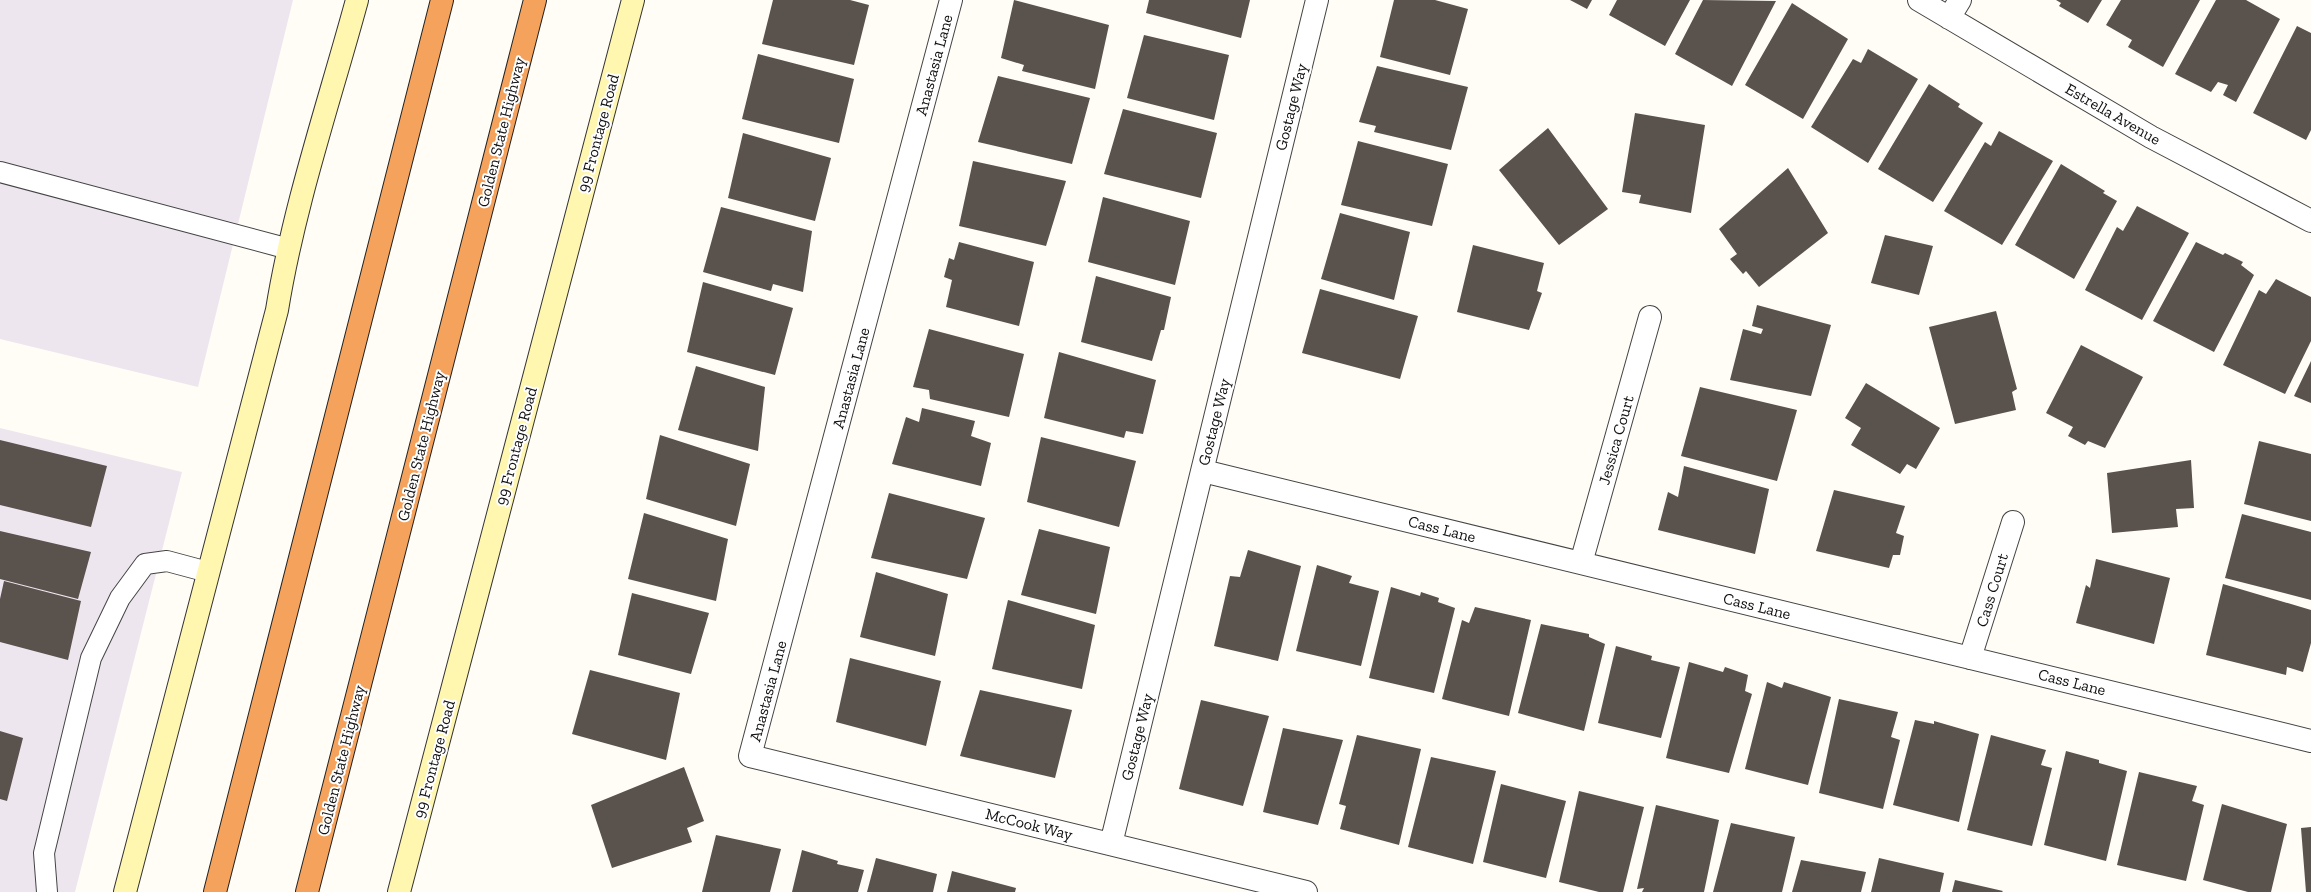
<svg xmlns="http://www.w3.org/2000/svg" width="2311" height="892" viewBox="0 0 2311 892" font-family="'Zilla Slab',serif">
<rect width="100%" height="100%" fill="#fffdf5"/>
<path fill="#eee6ef" d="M0,0h293l-95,387 -198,-48z
M0,428l182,44 -107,420h-75z"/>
<path fill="#5a524d" d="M773,0h77l19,5 -15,60 -92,-21z
M1014,0l95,25 -14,64 -73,-18 2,-6 -23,-7z
M1149,0h101l-9,38 -95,-25z
M1394,0h41l33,9 -18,66 -70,-18z
M1570,0h22l-5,9z
M1617,0h73l-25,46 -56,-31z
M1703,0l73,1 -44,85 -57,-32z
M2056,0h46l-14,23 -29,-17 2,-3z
M2121,0h79l-37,67 -35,-20 4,-7 -26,-15z
M2216,0h30l34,19 -44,83 -13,-7 5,-10 -10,-3 -7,10 -36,-18z
M1792,3l56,36 -45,80 -58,-34z
M2297,26l14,7v97l-5,10 -53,-27z
M1144,35l85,20 -15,65 -87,-22z
M1868,49l50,30 -50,84 -57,-36 42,-68 8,4z
M758,54l96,25 -15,64 -97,-24z
M1377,66l91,21 -17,63 -77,-18 2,-6 -17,-4z
M998,76l92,22 -18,66 -94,-22z
M1929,84l31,20 -2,3 25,16 -50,79 -55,-33z
M1123,109l94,24 -16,65 -97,-24z
M1635,113l70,12 -14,88 -52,-10 2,-8 -19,-3z
M1548,128l60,81 -49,36 -60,-75z
M1999,131l54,30 -51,84 -58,-34 41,-69 6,4z
M743,133l88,25 -16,63 -87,-23z
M1358,141l90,23 -16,62 -91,-21z
M973,161l93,20 -20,65 -87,-20z
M2061,164l44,27 -2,2 14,8 -43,78 -59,-34z
M1788,168l40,65 -69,54 -13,-16 -3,3 -13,-15 7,-5 -18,-25z
M1103,197l87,24 -15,64 -87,-23z
M2137,206l52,27 -47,87 -57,-30 32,-63 6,4z
M721,207l91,24 -9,61 -30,-8 -2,7 -68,-19z
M1340,213l70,19 -16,68 -73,-21z
M1885,235l48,11 -14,49 -48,-12z
M959,242l75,20 -15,64 -73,-19 6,-27 -8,-3 5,-19 5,2z
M2196,242l27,13 2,-2 18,9 -2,3 13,10 -40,77 -61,-31z
M1473,245l71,18 -7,28 5,2 -13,37 -72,-18z
M1096,276l75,21 -7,33h-3l-9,31 -71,-19z
M2276,279l35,18v44l-26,53 -62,-29 36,-75 7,4z
M703,282l90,26 -18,67 -88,-23z
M1320,289l98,27 -18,63 -98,-26z
M1757,305l74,20 -20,71 -81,-16 13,-51 18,5 2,-5 -11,-3z
M1996,311l21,78 -5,3 4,18 -61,14 -26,-97z
M929,329l95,25 -15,63 -79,-18 -1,-9 -16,-3z
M2081,345l62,32 -38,71 -17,-7 -3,4 -17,-9 5,-9 -27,-14z
M1059,352l97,28 -13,54 -17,-3 -2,7 -80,-20z
M2311,361v42l-17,-7z
M696,366l69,21 -7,64 -80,-21z
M1866,383l74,45 -24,41 -9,-5 -7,10 -49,-29 10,-17 -16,-10z
M1700,387l97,23 -20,71 -96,-25z
M922,408l53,13 -4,15 20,7 -10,43 -89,-22 14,-47 13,5z
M660,435l90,29 -14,62 -90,-27z
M1041,437l95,24 -17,66 -92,-25z
M0,440l107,26 -16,61 -91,-22z
M2259,441l52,13v67l-67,-17z
M2191,460l3,48 -18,1 2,18 -66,6 -5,-60z
M1684,466l85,23 -14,65 -97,-24 10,-38 10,5z
M1834,490l71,16 -9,27 8,3 -4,19h-7l-4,13 -73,-17z
M889,493l96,25 -18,61 -96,-21z
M644,513l84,26 -12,62 -88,-22z
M2242,514l69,18v68l-86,-22z
M1039,529l71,18 -14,67 -75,-19z
M0,531l91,21 -13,47 -78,-20z
M1248,550l53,16 -23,95 -64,-15 16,-70 10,1z
M2096,559l74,19 -16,66 -78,-21 10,-38 4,3z
M1317,565l35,11 -3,7 30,8 -18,75 -65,-15z
M876,572l72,22 -13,62 -75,-19z
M4,581l77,20 -13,59 -68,-18v-43z
M2223,584l88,26v33l-8,29 -16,-5 -1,8 -80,-20z
M1391,587l29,9 1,-4 18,6 -1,4 17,6 -21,85 -65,-15z
M632,593l77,20 -18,61 -73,-19z
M1008,600l87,25 -13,64 -90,-20z
M1475,607l56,13 -22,96 -67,-17 20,-79 7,3z
M1541,624l48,10v3l16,7 -21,87 -66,-18z
M1616,646l36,10 -1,4 29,7 -19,71 -63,-15z
M850,658l91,23 -15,65 -90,-24z
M1689,662l34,10 2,-5 23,8 -3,16 7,3 -23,79 -63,-15z
M590,670l90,23 -14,67 -94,-26z
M1767,682l15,6 2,-6 47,15 -23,88 -63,-16z
M980,690l92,20 -17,68 -95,-22z
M1839,699l59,13 -7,25 9,3 -17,69 -64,-16z
M1201,700l68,16 -26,90 -64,-17z
M1915,720l19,4v-3l45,13 -20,88 -66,-17z
M1283,728l60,12 -25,85 -55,-13z
M0,731l23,7 -16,63 -7,-2z
M1357,735l64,14 -22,96 -59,-16 6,-23 -7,-2z
M1991,735l55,15 -5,15 11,3 -20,78 -65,-16z
M2066,751l33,9v3l28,8 -21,90 -62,-16z
M1431,757l65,14 -23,93 -65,-17z
M684,767l20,54 -17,7 5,14 -80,26 -21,-63z
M2139,772l58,14 -5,15 12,4 -18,76 -69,-16z
M1501,784l65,17 -20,77 -63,-16z
M1579,791l65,16 -21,85h-24l-40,-10z
M2222,804l65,20 -16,68h-23l-45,-12z
M1656,805l63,15 -15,72h-62l2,-4 -7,1z
M1731,823l64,14 -13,55h-69z
M2311,827v65h-5l-5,-64z
M716,835l65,14 -11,43h-68z
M802,850l36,11 -1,3 27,6 -6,22h-66z
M876,858l61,16 -4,18h-66z
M1879,858l65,15 -4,19h-69z
M1801,860l65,12 -5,20h-69z
M952,871l64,17 -1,4h-68z
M1955,880l48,11 -1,1h-50z"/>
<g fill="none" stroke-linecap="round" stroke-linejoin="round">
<g stroke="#444" stroke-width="22">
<path id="lane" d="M0,172l289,77
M47,892l-3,-39 47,-195 29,-60 25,-34 22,-3 41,11"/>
</g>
<g stroke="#444" stroke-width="24">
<path id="street" d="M951,0l-201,756 556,136
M1919,0l232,137 160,84
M1949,18l11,-18
M1203,471l1108,270
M1581,563l69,-246
M1970,658l43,-136
M1111,844l206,-844"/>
</g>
<g stroke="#333" stroke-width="24">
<path id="secondary" d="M125,892l152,-582c17,-105 52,-207 80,-310
M399,892l234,-892"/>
</g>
<g stroke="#222" stroke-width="24">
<path id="highway" d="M215,892l227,-892
M307,892l228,-892"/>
</g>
<use href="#lane" stroke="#fff" stroke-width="20"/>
<use href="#street" stroke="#fff" stroke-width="22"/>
<use href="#secondary" stroke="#fff6b0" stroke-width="22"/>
<use href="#highway" stroke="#f5a25d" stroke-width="22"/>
</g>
<g text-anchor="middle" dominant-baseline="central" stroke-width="4" stroke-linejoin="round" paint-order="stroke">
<g font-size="16" fill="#111" stroke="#fff">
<text transform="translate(934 65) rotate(-75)">Anastasia Lane</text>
<text transform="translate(1291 107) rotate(-76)">Gostage Way</text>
<text transform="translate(2113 114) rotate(30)">Estrella Avenue</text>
<text transform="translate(501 132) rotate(-76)">Golden State Highway</text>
<text transform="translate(598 133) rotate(-75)">99 Frontage Road</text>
<text transform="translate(851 378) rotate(-75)">Anastasia Lane</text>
<text transform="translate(1214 422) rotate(-76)">Gostage Way</text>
<text transform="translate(1616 440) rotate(-74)">Jessica Court</text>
<text transform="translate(421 446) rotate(-76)">Golden State Highway</text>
<text transform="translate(516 446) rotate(-75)">99 Frontage Road</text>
<text transform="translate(1442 529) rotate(14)">Cass Lane</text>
<text transform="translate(1992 590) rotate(-73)">Cass Court</text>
<text transform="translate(1757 606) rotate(14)">Cass Lane</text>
<text transform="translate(2072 682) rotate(14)">Cass Lane</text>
<text transform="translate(768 691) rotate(-75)">Anastasia Lane</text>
<text transform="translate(1137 737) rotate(-76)">Gostage Way</text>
<text transform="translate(434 759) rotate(-75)">99 Frontage Road</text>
<text transform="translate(341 760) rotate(-76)">Golden State Highway</text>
<text transform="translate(1029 824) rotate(14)">McCook Way</text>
</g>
</g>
</svg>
